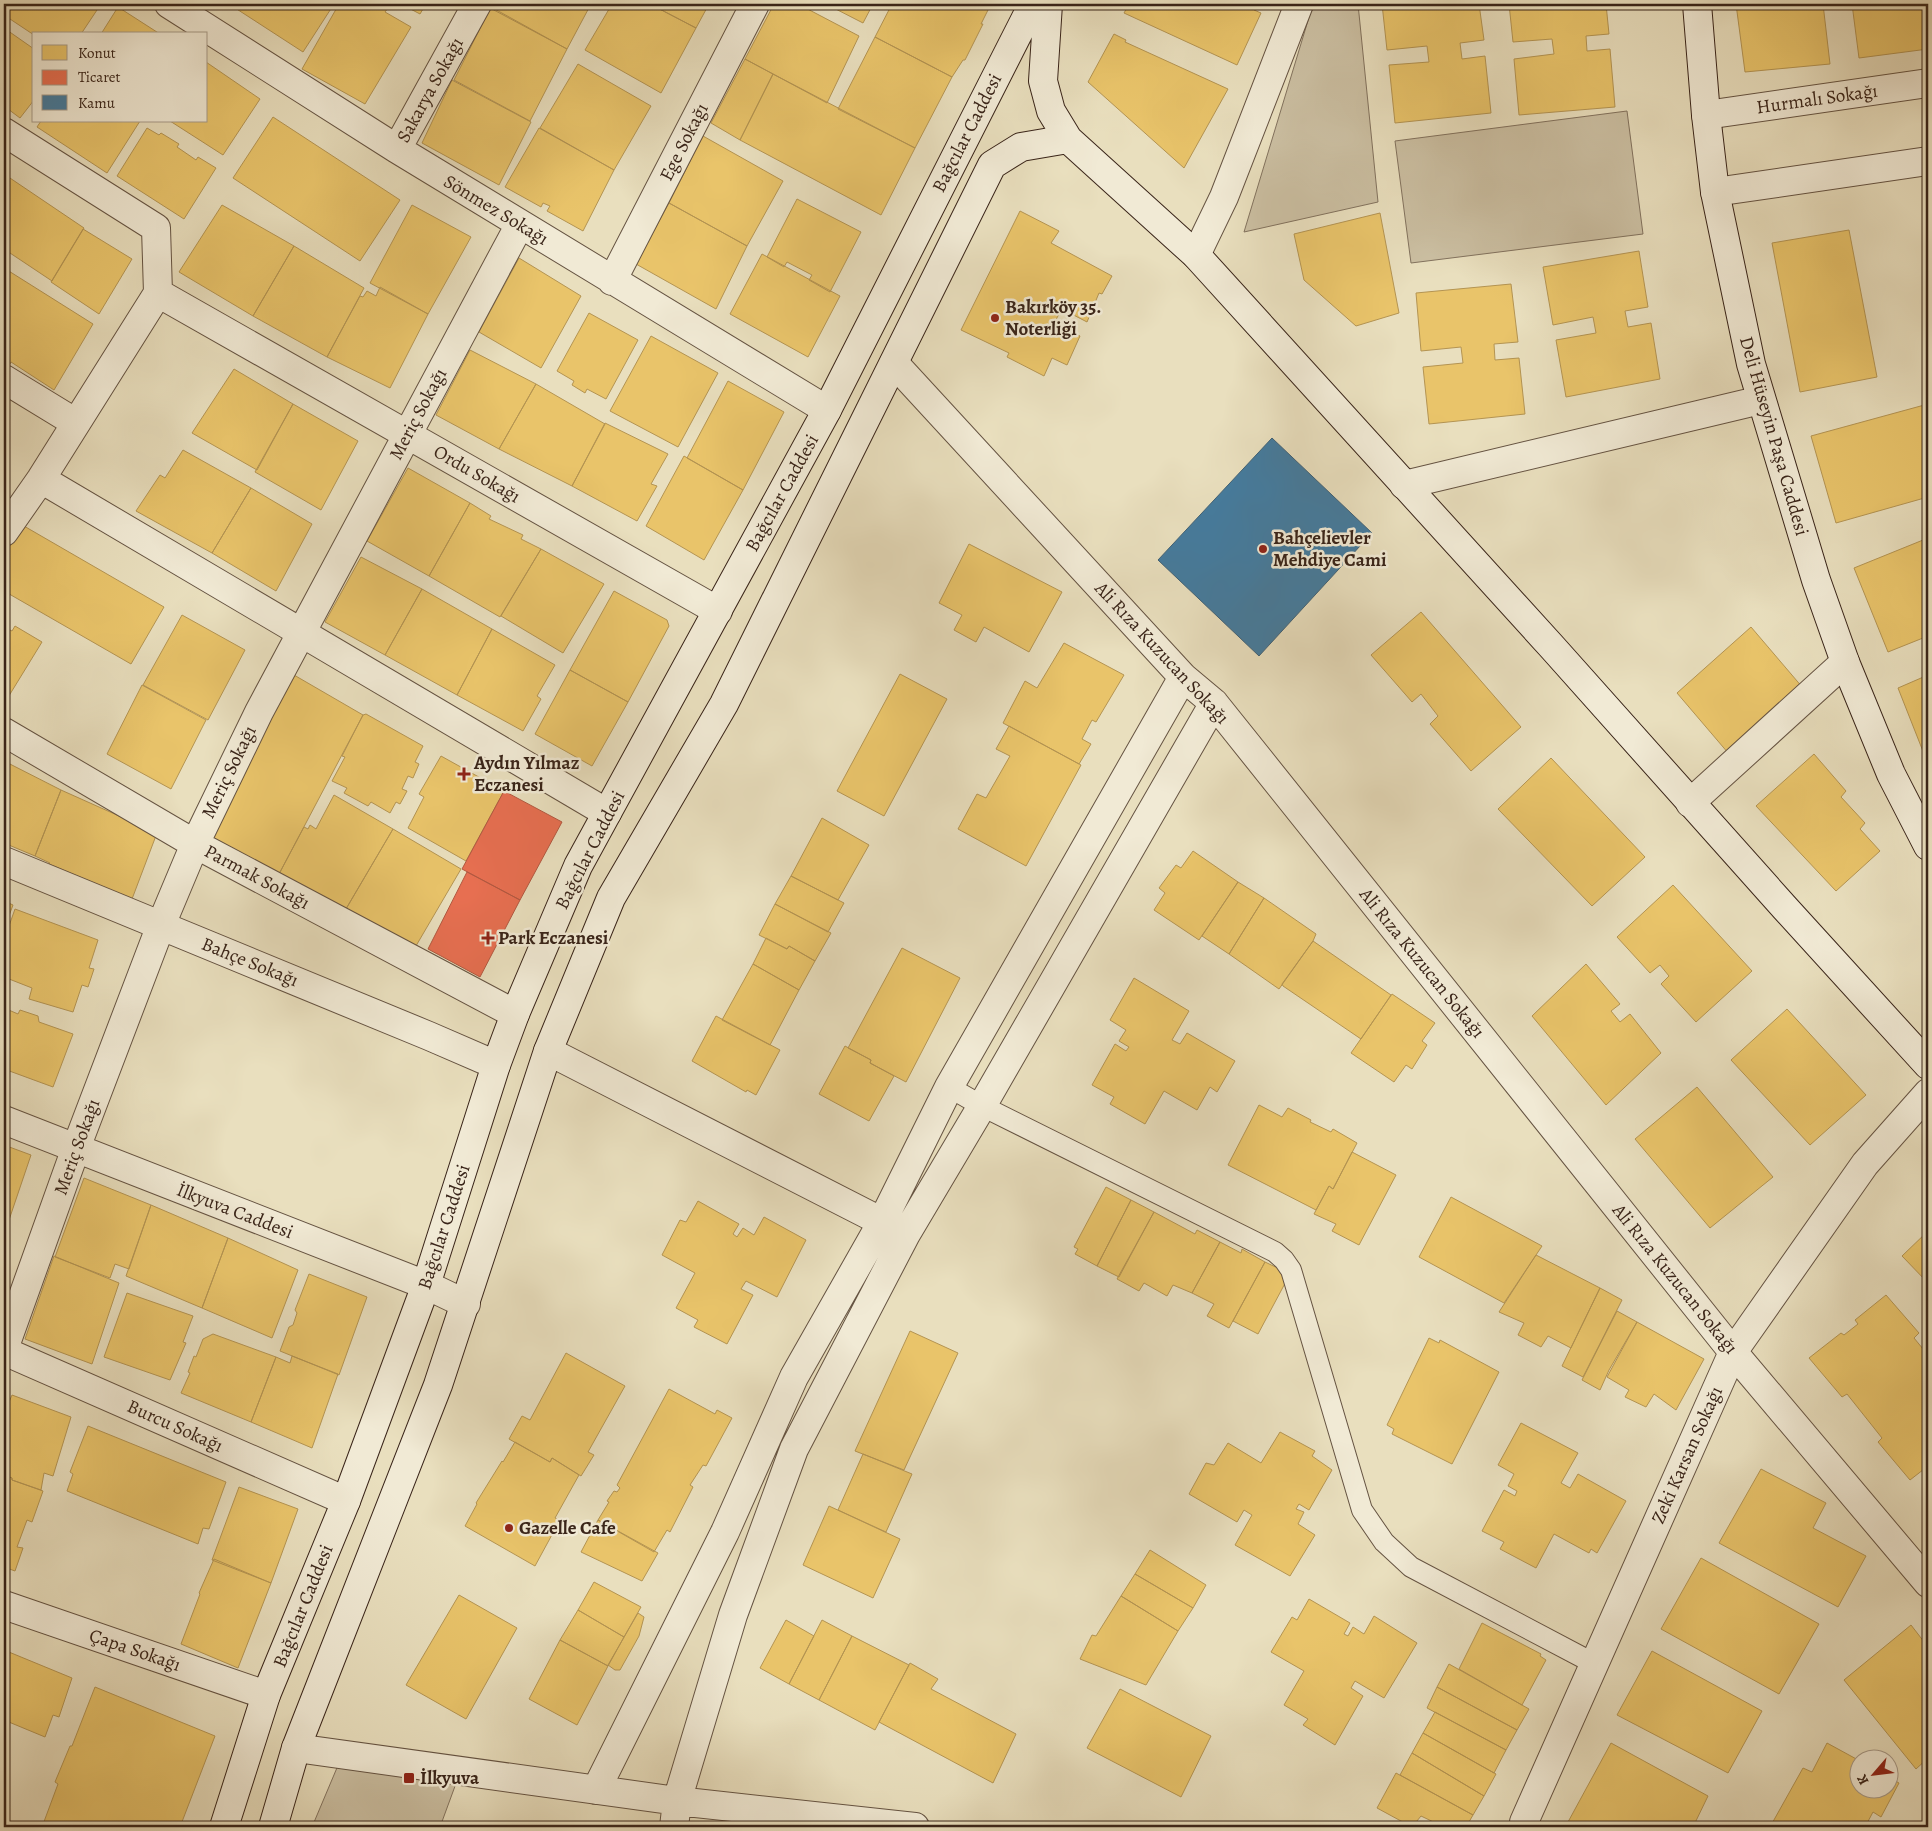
<svg xmlns="http://www.w3.org/2000/svg" width="1932" height="1831" viewBox="0 0 1932 1831" font-family="Alegreya,serif">
<rect width="100%" height="100%" fill="#e9dfbe"/>
<filter id="stains"><feTurbulence type="fractalNoise" baseFrequency=".004" numOctaves="4"/><feColorMatrix values="0 0 0 0 .2 0 0 0 0 .09 0 0 0 0 .02 0 0 0 .5 -.17"/></filter>
<radialGradient id="worn" r=".72"><stop offset=".6" stop-color="#630" stop-opacity="0"/><stop offset="1" stop-color="#630" stop-opacity=".3"/></radialGradient>
<path fill="#cbbfa2" stroke="#82725e" d="M1313,4h45l20,198 -134,30z
M1627,111l16,123 -232,29 -16,-122z
M339,1763l119,15 -18,49h-128z"/>
<path fill="#e9c46a" stroke="#b49452" d="M4,4h97l-20,30 -47,1 -30,-20z
M229,4h105l-31,48z
M339,4h49l2,1 -5,7 26,15 -46,77 -63,-35z
M401,4h25l-6,10z
M495,4h96l-24,45 -75,-40z
M612,4h38l46,24 -35,65 -76,-43z
M650,4h59l-13,24z
M774,4h24l61,32 -32,67 -82,-44z
M826,4h47l-10,19z
M892,4h95l3,2 -9,18h2l-18,36h-2l-11,17 -77,-40z
M1129,4h125l2,1 -2,5 7,3 -24,52 -113,-52z
M1382,4h97l5,36 -24,3 2,16 23,-3 6,57 -96,10 -6,-58 40,-3 -2,-16 -40,4z
M1509,4h97l3,30 -23,2 1,15 23,-2 5,58 -96,8 -5,-56 40,-5 -2,-15 -39,3z
M1736,4h87l7,60 -85,8z
M1852,4h76v45l-69,9z
M118,7l42,27h-59z
M491,7l76,42 -37,72 -76,-41z
M4,28l30,21v51l-14,18 -16,-12z
M1114,34l12,6 -1,2 103,47 -44,79 -96,-86z
M875,37l77,40 -37,71 -77,-39z
M745,59l28,15 -33,66 -29,-17z
M206,62l54,37 -37,56 -53,-34h36z
M578,64l73,42 -37,64 -74,-42z
M773,74l142,74 -34,67 -141,-75z
M452,80l79,42 -32,63 -77,-42z
M273,117l127,83 -40,61 -127,-83z
M41,121h99l-33,52 -70,-46z
M147,128l12,7 2,-2 18,11 -2,3 19,13 2,-3 18,11 -32,51 -67,-43z
M539,128l75,42 -31,61 -36,-20 3,-5 -7,-3 -2,4 -36,-20z
M703,136l80,45 -36,65 -78,-43z
M4,174l80,54 -32,53 -48,-32z
M797,199l64,33 -31,60 -21,-12 3,-5 -25,-13 -3,5 -17,-10z
M669,203l78,43 -31,63 -80,-45z
M222,205l72,41 -41,70 -74,-44z
M412,205l59,32 -43,77 -58,-31z
M1020,211l39,20 -8,12 61,33 -10,18 -3,-1 -12,29 -25,-13 -8,14 26,13 -13,29 -15,-7 -8,18 -37,-19 2,-4 -48,-23z
M1380,213l19,100 -43,13 -52,-46 -10,-46z
M83,229l49,30 -33,55 -48,-32z
M1849,230l28,147 -77,15 -28,-149z
M294,246l70,42 -37,69 -74,-41z
M1639,251l9,56 -23,4 3,16 23,-4 9,56 -94,18 -10,-57 40,-7 -3,-16 -40,8 -10,-58z
M762,254l78,42 -32,61 -78,-43z
M519,258l62,38 -40,72 -62,-36z
M4,268l89,56 -39,66 -43,-28 -1,2 -6,-4z
M1511,284l7,58 -24,2 1,16 24,-2 6,56 -96,10 -6,-57 40,-4 -2,-16 -40,4 -5,-58z
M380,287l48,27 -38,74 -63,-31 33,-61 3,1 4,-6 9,5z
M589,313l49,27 -32,59 -19,-10 -2,4 -13,-8 2,-4 -17,-10z
M651,336l67,37 -40,74 -68,-36z
M470,350l66,34 -37,65 -63,-34z
M234,369l59,35 -36,66 -65,-37z
M728,381l56,31 -41,78 -56,-32z
M536,384l69,40 -33,62 -73,-37z
M293,404l65,37 -37,69 -66,-38z
M1928,404v93l-92,26 -25,-87z
M605,423l63,31 -17,30 6,2 -20,35 -65,-35z
M183,450l68,38 -39,65 -76,-42 24,-36 5,3z
M684,456l59,34 -39,70 -58,-34z
M408,468l62,35 -41,73 -62,-35z
M251,488l61,36 -36,67 -64,-38z
M470,503l21,13 -2,3 34,16 -2,4 20,10 -41,68 -71,-41z
M17,522l147,85 -33,57 -127,-73v-47z
M1928,538v98l-40,16 -34,-84z
M969,544l93,48 -33,60 -45,-25 -8,15 -22,-12 8,-15 -23,-12z
M541,549l63,35 -41,69 -62,-37z
M361,557l61,32 -37,66 -60,-33z
M422,589l70,40 -35,66 -72,-40z
M614,591l53,29 2,6 -41,76 -58,-32z
M1421,612l100,115 -50,44 -41,-47 8,-8 -17,-22 -9,8 -41,-47z
M182,615l63,35 -37,70 -65,-35z
M15,626l27,16 -35,57 -3,-2v-70l8,4z
M1751,627l52,61 -74,66 -52,-61z
M492,629l63,36 -18,31 4,3 -18,32 -66,-36z
M1064,643l60,32 -28,47 -4,-2 -10,19 9,5 -12,20 -76,-41 22,-42 12,7z
M570,670l58,32 -36,64 -57,-32z
M900,674l47,25 -63,117 -47,-25z
M294,675l69,40 -84,159 -73,-36z
M1928,675v89l-30,-76z
M142,685l64,35 -35,69 -64,-35z
M366,714l57,32 -8,16 4,2 -6,14 -5,-2 -6,13 5,2 -7,13 -4,-2 -6,11 -19,-11 -3,4 -24,-13 3,-5 -15,-7 13,-24 -3,-1 21,-41z
M1009,726l72,39 -55,101 -68,-37 19,-35 9,4 24,-42 -14,-7z
M1814,754l32,37 -5,6 24,26 -5,6 20,22 -44,40 -80,-85z
M441,756l63,35 -38,70 -58,-33 16,-31 -5,-3z
M1551,758l94,99 -53,49 -94,-97z
M4,761l57,29 -26,66 -31,-13z
M61,790l96,43 -25,66 -83,-35 1,-1 -15,-7z
M334,795l59,34 -50,85 -64,-40 25,-47 4,2 2,-4 6,4z
M822,818l47,27 -31,55 -47,-24z
M393,829l68,40 -48,82 -70,-37z
M1193,851l45,31 -39,58 -45,-30 11,-17 -6,-5 17,-23 5,3z
M791,876l53,27 -16,29 -53,-28z
M1238,882l26,16 -35,56 -27,-18z
M1673,885l79,86 -56,51 -35,-38 8,-8 -9,-11 -10,8 -33,-36z
M1264,898l52,36 -3,7 -34,48 -50,-35z
M4,901l9,4 -9,24z
M775,904l56,29 -16,28 -26,-15 -2,3 -28,-14z
M15,909l83,31 -9,28 5,1 -6,18 -6,-2 -9,27 -44,-13 3,-11 -28,-11v-37z
M766,938l21,11 2,-3 26,15 -16,29 -46,-26z
M1313,941l78,54 -30,44 -78,-53 -1,-2z
M902,948l58,30 -54,104 -36,-19 1,-3 -23,-12z
M753,964l46,26 -29,55 -48,-25z
M1586,964l34,40 -9,7 9,11 10,-8 31,39 -55,52 -74,-89z
M1134,978l55,33 -17,29 8,4 7,-11 48,28 -18,31 -7,-5 -13,23 -33,-19 -19,33 -35,-20 4,-7 -22,-12 23,-41 11,7 3,-4 -10,-6 7,-11 -16,-10z
M1392,994l43,29 -13,18 5,4 -15,24 -6,-4 -12,17 -43,-29z
M4,1008l14,6 2,-4 18,6 1,6 34,12 -20,53 -49,-18z
M1787,1009l79,86 -56,50 -79,-85z
M716,1016l64,34 -24,45 -9,-5 -1,2 -54,-31z
M845,1046l26,14 -1,3 24,13 -25,45 -50,-27z
M1697,1087l76,90 -63,51 -75,-89z
M1259,1105l23,12 6,-9 23,12 -1,2 21,10 2,-3 24,14 -24,46 -4,-3 -13,24 -88,-45z
M4,1145l27,10 -22,65 -5,-2z
M1352,1152l44,23 -37,70 -27,-14 4,-7 -22,-10 15,-28 4,3z
M84,1178l67,27 -22,64 -14,-5 -5,14 -55,-21z
M1106,1187l25,13 -34,66 -22,-12 3,-5 -4,-2z
M1451,1197l91,49 -38,57 -85,-46z
M1131,1200l23,12 -35,65 -22,-11z
M698,1201l41,23 -6,10 4,3 6,-9 11,7 10,-18 42,23 -29,57 -31,-16 -5,8 12,6 -26,49 -33,-17 4,-7 -22,-12 19,-35 -33,-18 18,-35 6,2z
M151,1205l77,33 -26,70 -76,-32z
M1154,1212l41,22 2,-4 23,12 -28,51 -19,-8 -6,11 -23,-13 -5,8 -22,-12z
M1928,1231v52l-26,-27z
M228,1238l70,32 -26,68 -70,-30z
M1220,1242l21,11 1,-4 23,13 -36,66 -22,-12 7,-12 -22,-11z
M1536,1255l64,33 -29,60 -23,-12 -7,11 -23,-12 6,-12 -25,-11z
M54,1256l65,27 -27,81 -67,-25z
M1265,1262l25,12 -32,60 -25,-13z
M309,1274l58,23 -28,78 -59,-24 9,-24 4,-2 4,-12 -2,-3z
M1600,1288l22,12 -39,77 -21,-11z
M127,1293l66,23 -10,26 3,1 -16,37 -66,-23z
M1886,1295l33,38 -5,5 14,17v111l-18,14 -32,-38 4,-4 -35,-44 -5,3 -33,-39 32,-25 3,2 14,-11 -3,-4z
M1617,1311l20,11 -28,48 -9,20 -18,-10z
M1637,1322l67,37 -28,51 -22,-16 -8,13 -21,-10 4,-7 -22,-13z
M910,1331l48,22 -54,117 -49,-19z
M213,1334l63,23 -25,65 -70,-29 9,-20 -2,-1 6,-16 2,1 7,-18z
M1429,1338l10,5 1,-3 59,32 -47,92 -60,-30 2,-5 -7,-4z
M566,1353l59,33 -37,66 6,3 -13,21 -29,-18 -2,4 -41,-23 13,-23 8,4z
M292,1356l46,18 -26,74 -61,-26 25,-65 14,6z
M669,1389l46,25 2,-4 15,8 -26,48 -3,-1 -13,20 3,2 -23,45 -3,-2 -13,22 -56,-32 11,-18 -2,-1 7,-10 3,1 3,-4 -3,-3z
M12,1395l59,22 -18,59 -9,-3 -3,17 -29,-10v-2l-8,-3v-61z
M1521,1423l57,30 -17,30 9,5 8,-14 48,27 -29,52 -6,-4 -2,4 -35,-19 -18,34 -36,-19 4,-7 -22,-11 22,-41 11,6 2,-5 -9,-5 6,-12 -16,-9z
M88,1426l138,56 -17,47 -6,-1 -5,16 -131,-53 6,-17 -3,-2z
M1280,1432l35,19 -3,5 20,14 -23,40 -10,-6 -3,5 8,3 -6,12 17,11 -25,41 -55,-31 17,-30 -8,-5 -7,12 -48,-28 17,-31 8,2 14,-22 33,20z
M515,1442l35,20 2,-4 27,17 -24,43 5,2 -25,46 -70,-40 12,-22 -1,-1 26,-42 1,1z
M863,1454l49,20 -26,58 -48,-22z
M1761,1469l65,34 -13,25 53,28 -28,51 -119,-64z
M4,1475l8,3v2l31,11 -11,31 -5,-2 -10,27 6,1 -8,23 -11,-4z
M239,1487l59,22 -27,74 -59,-23z
M829,1506l71,33 -27,59 -70,-33z
M598,1520l60,33 -16,28 -61,-29z
M1150,1550l56,35 -13,23 -58,-34z
M1701,1558l118,66 -40,70 -118,-65z
M214,1559l57,24 -33,85 -57,-24 19,-50 -1,-1z
M1135,1574l58,34 -15,23 -57,-35z
M594,1582l47,25 -17,30 -46,-27z
M459,1595l58,33 -51,91 -60,-34z
M1121,1596l57,35 -32,54 -66,-26 12,-24 4,1z
M1309,1599l41,24 -6,11 4,2 5,-9 11,7 10,-18 43,27 -33,55 -29,-17 -4,7 12,8 -28,49 -32,-20 5,-6 -24,-14 20,-34 -33,-19 21,-35 5,3z
M578,1610l46,27 -16,29 -48,-26z
M638,1613l6,4 -5,19 -19,34h-5l-7,-5z
M786,1620l28,16 -25,48 -29,-16z
M822,1620l30,16 -33,64 -30,-16z
M1482,1623l59,31 -1,2 6,4 -24,45 -63,-36z
M1911,1625l17,22v111l-12,11 -72,-89z
M852,1636l57,29 -34,65 -56,-30z
M560,1640l48,26 -31,59 -48,-26z
M4,1650l68,28 -13,39 -6,-2 -8,22 -41,-17z
M1652,1651l110,60 -34,62 -111,-58z
M910,1663l28,16 -7,10 85,45 -23,49 -114,-61z
M1449,1664l80,45 -12,21 -80,-43z
M95,1687l120,49 -35,91h-138l16,-43 -3,-2 15,-36h2z
M1437,1687l80,43 -11,20 -79,-42z
M1120,1689l91,47 -30,61 -94,-49z
M1435,1712l71,38 -12,23 -71,-40z
M1423,1733l73,41 -12,22 -72,-43z
M1611,1743l97,53 -15,31h-117l-8,-5z
M1827,1743l33,18v27h30v-10l9,5 -18,34 -8,-5 -8,15h-95l33,-59 9,4z
M1412,1753l72,43 -11,19 -73,-40z
M1396,1773l77,42 -7,12h-22l-23,-11 -9,11 -35,-19z"/>
<path fill="#e76f51" stroke="#b35840" d="M504,791l58,31 -42,78 -58,-31z
M467,872l53,28 -40,77 -52,-28z"/>
<path fill="#457b9d" stroke="#416175" d="M1272,438l100,95 -113,123 -101,-96z"/>
<g fill="none" stroke-linecap="round" stroke-linejoin="round">
<g stroke="#655342" stroke-width="22">
<path id="lane" d="M949,1087l33,19 293,146 9,8 7,10 71,240 22,32 27,25 182,96"/>
</g>
<g stroke="#655342" stroke-width="30">
<path id="street" d="M169,4l228,145 430,261
M1706,115l222,-32
M4,132l152,96 2,65 -117,186 -37,53
M397,149l80,-145
M1715,192l213,-31
M1196,255l28,-58 75,-193
M612,281l143,-277
M158,293l560,318
M894,363l289,314 31,26 519,649 195,231
M4,379l72,44
M41,479l566,334
M1404,485l357,-85
M4,732l191,112 320,170
M1690,803l155,-141
M4,861l425,175 67,29
M548,1051l350,179
M4,1120l422,165 40,19
M4,1349l72,-201 85,-223 34,-81 64,-132 261,-488
M4,1351l342,150
M4,1605l262,90
M296,1748l381,53 238,26
M596,1790l129,-258 69,-155 88,-155 67,-135 234,-410
M674,1827l3,-26 56,-186 61,-166 112,-215 76,-128 232,-403
M1524,1827v-5l209,-470 132,-188 63,-71"/>
</g>
<g stroke="#392419" stroke-width="30">
<path id="secondary" d="M1048,4l-5,77 8,30 17,28 128,116 357,393 232,260 143,157
M1697,4l9,111 9,77 36,172 65,216 29,82 46,112 37,72
M224,1827l42,-132 80,-194 80,-216 70,-220 19,-51 63,-148 249,-456 206,-406
M273,1827l23,-79 142,-363 110,-334 63,-153 113,-194 268,-539 29,-18 47,-8"/>
</g>
<use href="#lane" stroke="#f1ead5" stroke-width="20"/>
<use href="#street" stroke="#f1ead5" stroke-width="28"/>
<use href="#secondary" stroke="#f1ead5" stroke-width="28"/>
</g>
<g fill="#8f2418" stroke="#f1ead5" stroke-width="2">
<circle cx="995" cy="318" r="5"/>
<circle cx="1263" cy="549" r="5"/>
<path d="M461.5 766.5h5v5h5v5h-5v5h-5v-5h-5v-5h5z"/>
<path d="M485.5 930.5h5v5h5v5h-5v5h-5v-5h-5v-5h5z"/>
<circle cx="509" cy="1528" r="5"/>
<rect x="403" y="1772" width="12" height="12" rx="2.5"/>
</g>
<g text-anchor="middle" dominant-baseline="central" stroke-width="5" stroke-linejoin="round" paint-order="stroke">
<g font-size="19" fill="#392419" stroke="#f1ead5">
<text transform="translate(430 90) rotate(-61)">Sakarya Sokağı</text>
<text transform="translate(1817 99) rotate(-8)">Hurmalı Sokağı</text>
<text transform="translate(967 133) rotate(-63)">Bağcılar Caddesi</text>
<text transform="translate(684 142) rotate(-63)">Ege Sokağı</text>
<text transform="translate(496 210) rotate(31)">Sönmez Sokağı</text>
<text transform="translate(418 414) rotate(-62)">Meriç Sokağı</text>
<text transform="translate(1774 436) rotate(74)">Deli Hüseyin Paşa Caddesi</text>
<text transform="translate(477 474) rotate(30)">Ordu Sokağı</text>
<text transform="translate(782 493) rotate(-61)">Bağcılar Caddesi</text>
<text transform="translate(1162 653) rotate(47)">Ali Rıza Kuzucan Sokağı</text>
<text transform="translate(229 772) rotate(-64)">Meriç Sokağı</text>
<text transform="translate(590 850) rotate(-63)">Bağcılar Caddesi</text>
<text transform="translate(257 877) rotate(28)">Parmak Sokağı</text>
<text transform="translate(250 962) rotate(22)">Bahçe Sokağı</text>
<text transform="translate(1422 963) rotate(51)">Ali Rıza Kuzucan Sokağı</text>
<text transform="translate(77 1147) rotate(-70)">Meriç Sokağı</text>
<text transform="translate(235 1211) rotate(21)">İlkyuva Caddesi</text>
<text transform="translate(444 1227) rotate(-72)">Bağcılar Caddesi</text>
<text transform="translate(1675 1279) rotate(51)">Ali Rıza Kuzucan Sokağı</text>
<text transform="translate(175 1426) rotate(24)">Burcu Sokağı</text>
<text transform="translate(1687 1455) rotate(-66)">Zeki Karsan Sokağı</text>
<text transform="translate(303 1606) rotate(-68)">Bağcılar Caddesi</text>
<text transform="translate(135 1650) rotate(19)">Çapa Sokağı</text>
</g>
<g font-size="19" font-weight="bold" fill="#392419" stroke="#f1ead5" text-anchor="start">
<text x="1005" y="307">Bakırköy 35.<tspan x="1005" dy="22">Noterliği</tspan></text>
<text x="1273" y="538">Bahçelievler<tspan x="1273" dy="22">Mehdiye Cami</tspan></text>
<text x="474" y="763">Aydın Yılmaz<tspan x="474" dy="22">Eczanesi</tspan></text>
<text x="498" y="938">Park Eczanesi</text>
<text x="519" y="1528">Gazelle Cafe</text>
<text x="420" y="1778">İlkyuva</text>
</g>
</g>
<rect width="1932" height="1831" fill="none" stroke="#e9dfbe" stroke-width="20"/>
<rect x="5" y="5" width="1922" height="1821" fill="none" stroke="#392419" stroke-width="2.5"/>
<rect x="10" y="10" width="1912" height="1811" fill="none" stroke="#392419"/>
<rect x="32" y="32" width="175" height="90" fill="#f1ead5" stroke="#a79b8a"/>
<rect x="42" y="45" width="25" height="15" fill="#e9c46a" stroke="#a79b8a"/>
<text x="78" y="58" font-size="15" fill="#392419">Konut</text>
<rect x="42" y="70" width="25" height="15" fill="#e76f51" stroke="#a79b8a"/>
<text x="78" y="82" font-size="15" fill="#392419">Ticaret</text>
<rect x="42" y="95" width="25" height="15" fill="#457b9d" stroke="#a79b8a"/>
<text x="78" y="108" font-size="15" fill="#392419">Kamu</text>
<g transform="translate(1874 1774) rotate(242)"><circle r="24" fill="#f1ead5" stroke="#a79b8a"/>
<path d="M0-4L9 19L0 12L-9 19Z" fill="#8f2418"/>
<text y="-8" font-size="14" font-weight="bold" text-anchor="middle" fill="#392419">K</text>
</g>
<rect width="100%" height="100%" filter="url(#stains)"/>
<rect width="100%" height="100%" fill="url(#worn)"/>
</svg>
